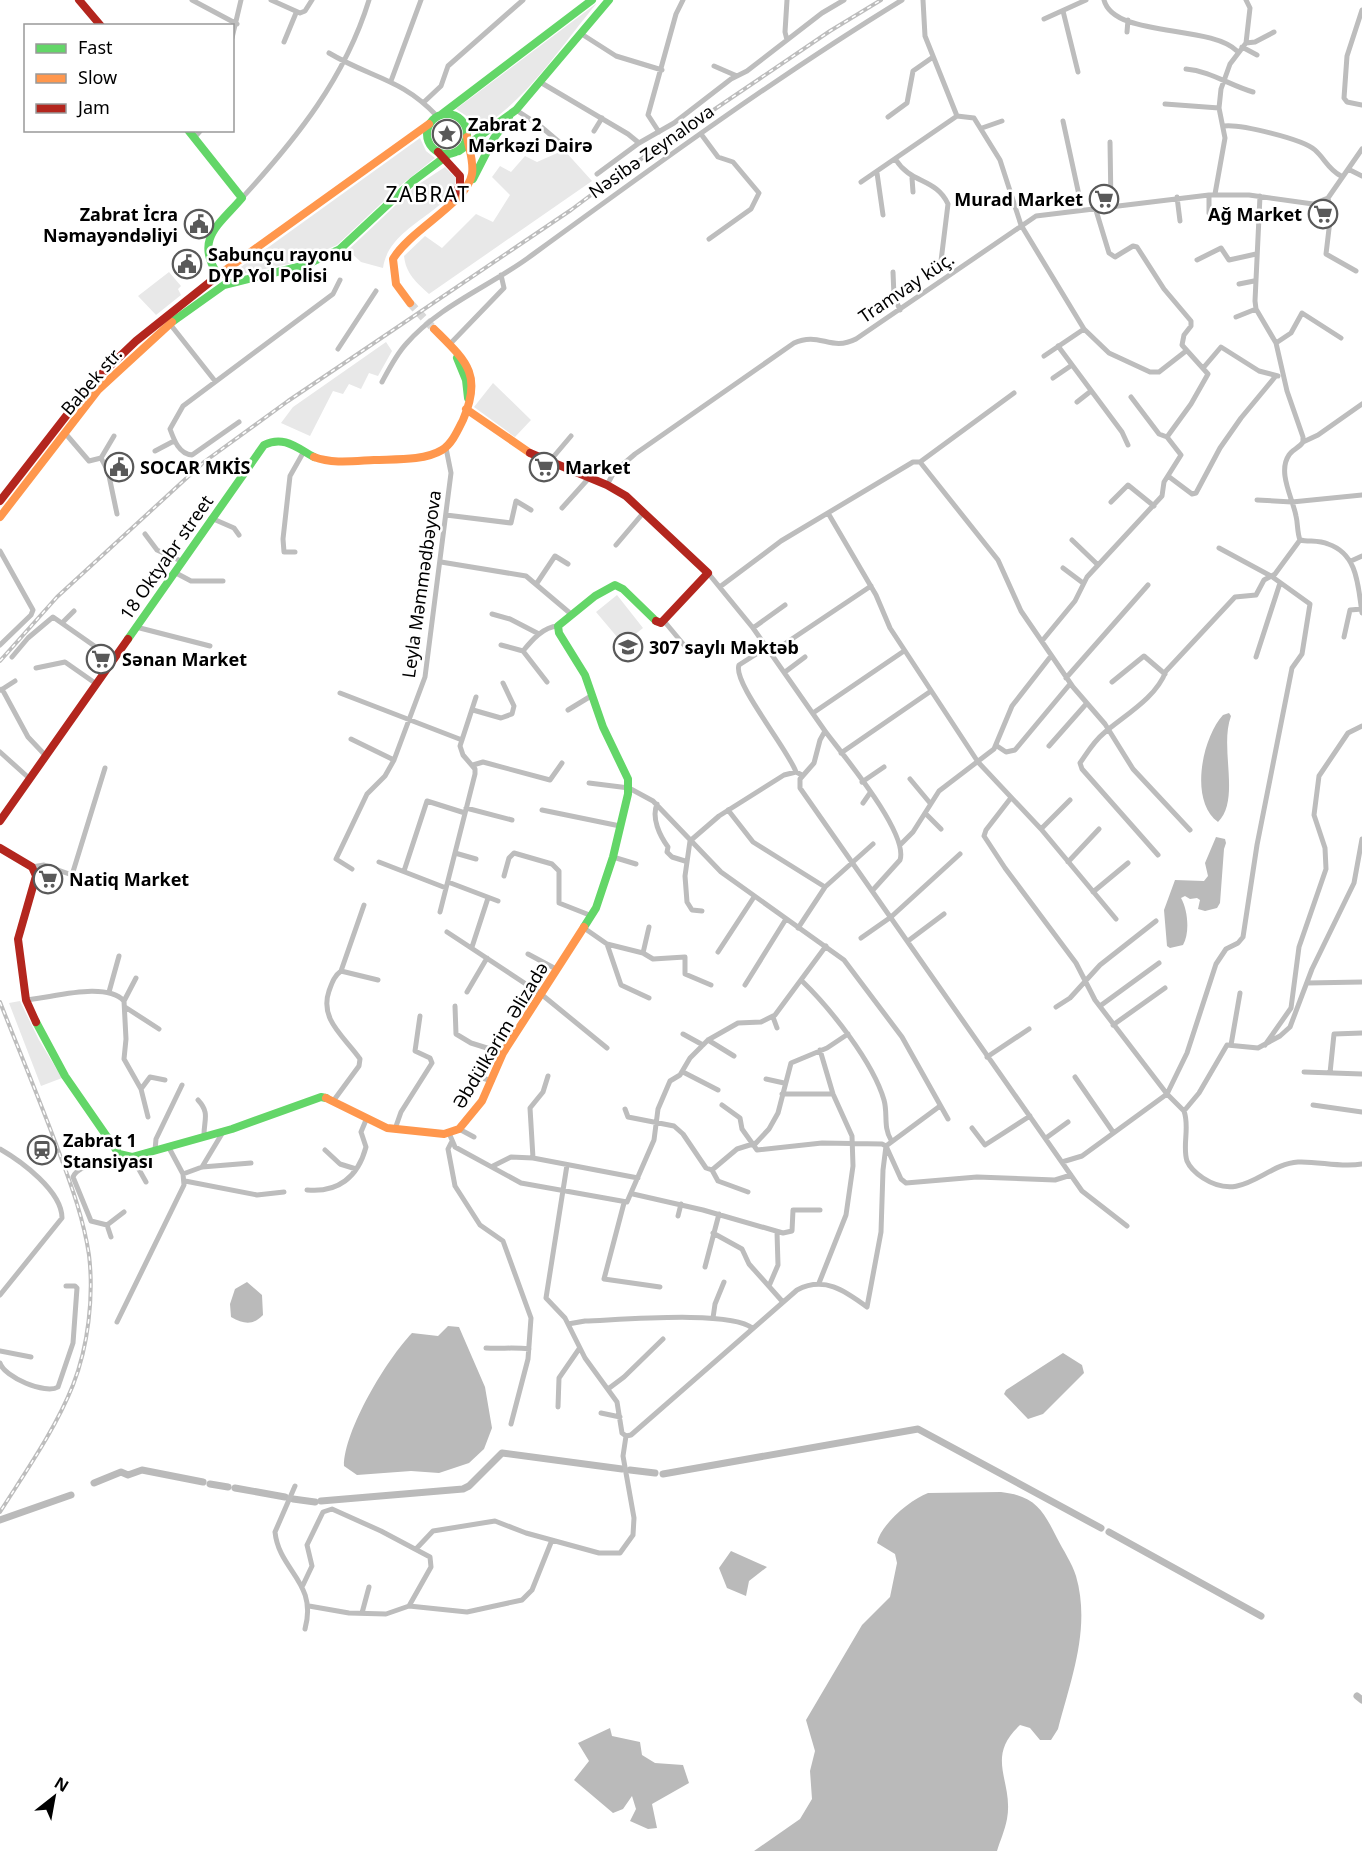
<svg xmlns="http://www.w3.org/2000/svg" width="1362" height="1851" viewBox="0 0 1362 1851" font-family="'Noto Sans',sans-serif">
<rect width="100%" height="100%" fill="#fff"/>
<path fill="#e8e8e8" d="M597,3c-37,44 -72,101 -123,129l-6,-15 -12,-8z
M434 134a13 13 0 1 1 26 0a13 13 0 1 1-26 0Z
M420,138l6,13 9,7 -34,27 -64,60 -39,17 -71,15z
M564,150l28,31 -163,113c-13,-12 -23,-20 -25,-38l21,-20 17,12 34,-34 17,8 17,-27 -18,-18 8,-11 11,6 14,-16 12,6z
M445,167l11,11c-2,34 -67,46 -73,90l-22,-6 -13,-12 68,-64z
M169,272l12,14 -3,3 3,6 -25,20 -18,-19z
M386,342l6,9 -14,25 -9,-3 -8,16 -12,-5 -6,10 -10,-3 -23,45 -29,-13 12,-16z
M493,383l38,37 -16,17 -41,-30z
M617,595l26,33 -20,16 -27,-32z
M20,1001l19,39 23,38 -21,8 -32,-83z"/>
<path fill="#bababa" d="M1229,713l2,3c-12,32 10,83 -13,106 -29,-21 -16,-84 5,-107z
M1216,837l9,2 1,4 -2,6 -4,54 -3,5 -12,3 -7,-2 2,-9 -3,-2 -7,1 -5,-3 -4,2c7,12 9,35 2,47l-13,3 -3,-2 -3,-36 11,-30 29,1 4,-5 -3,-13z
M247,1282l15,13 1,20c-11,11 -19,9 -32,2l-1,-13 5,-15z
M448,1326l11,1 26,60 7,41 -8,21 -15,14 -30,10 -28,-2 -54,4 -13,-9c0,-36 43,-107 68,-133l26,3z
M1063,1353l19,12 2,8 -41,41 -15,5 -24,-25 2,-4z
M1001,1492c34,4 42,18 56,46 6,12 15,25 19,38 15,52 -5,103 -18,153l-7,11h-11l-10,-12 -10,-3c-36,33 -6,56 -13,94 -2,11 -7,22 -10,32h-243l46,-32 12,-20 -2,-28 5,-20 -9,-31 56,-95 28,-28 7,-34 -2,-9 -18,-11c4,-19 33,-43 51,-50z
M731,1551l36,16 -18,14 -3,15 -19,-8 -8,-20z
M610,1728l2,8 28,6 2,13 13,8 28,2 6,18 -37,21 5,24 -9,1 -18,-8 6,-12 -4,-13 -9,13 -10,4 -39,-33 15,-19 -11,-18z"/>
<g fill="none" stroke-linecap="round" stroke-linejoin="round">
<path stroke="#bababa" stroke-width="7" d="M630,1470l25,3
M663,1474l255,-45 183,99
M94,1483l27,-11 7,3 14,-5 61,12
M210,1484l18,3
M235,1488l50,9
M293,1499l22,3
M321,1501l142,-12 6,-3 33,-33 120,16
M0,1520l71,-25
M1109,1532l152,84
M1357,1696l5,4"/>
<path stroke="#d9d9d9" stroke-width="8" stroke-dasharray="8 4" stroke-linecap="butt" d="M410,303l23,25"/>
<path stroke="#bdbdbd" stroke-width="5" d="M192,0l45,24
M271,0l29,13 5,-2 7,-11
M923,0l2,36 32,80 17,2 26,42 21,65 63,104 25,24 41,19h9l27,-21
M1104,0c10,38 106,24 133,51
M1362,10l-15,46 -3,42 3,4 15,3
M1063,11l15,61
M1044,19l42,-19
M1127,32l1,-12
M580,33l36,23 46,14
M232,38l9,-38
M787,40l-2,-8 2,-32
M284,42l12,-29
M1246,43l9,-1 19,-10
M1242,47l15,8
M329,53c42,25 72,25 108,63
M714,66l23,10
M1186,69c24,2 43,16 67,23
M391,81l30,-81
M540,82l88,52 11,9
M424,102l17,-16 7,-20 75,-66
M1165,104l54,4
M516,110l23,15 26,22
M888,117l19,-14 6,-32 20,-14
M1063,121l19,88
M1224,126c16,-2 79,13 91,24 10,9 13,19 26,26
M982,128l20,-7
M594,131l8,-13
M659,132l-11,-17 28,-101 7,-14
M701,134l17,23 15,5 26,31 -8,16 -42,30
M194,138l7,-8
M1110,142l1,63
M896,160c15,24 40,18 52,44l-7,57
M1348,169l14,7
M877,173l6,42
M597,174l42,-31 35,-20 57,-44 16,-8 75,-58 22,-13
M912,178l1,14
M861,182l96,-66
M1215,194l10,-56 -6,-30 2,-19 9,-25 16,-21 4,-35 -4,-8
M1209,195v18
M1260,196l-5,105 1,8 20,34 11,48 16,46v5c-4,6 -11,8 -14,13 -12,17 4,44 7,61 2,8 1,16 4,24 9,2 19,0 28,4 30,10 30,42 34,69
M1177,197l3,24
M242,198c55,-60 103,-120 127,-198
M1328,198l3,14 -5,42 30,17
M1197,260l24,-12 8,12 27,-6
M893,272l1,24 6,14
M1239,284l15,-3
M1236,317l20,-8
M170,324l45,57
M1276,343l15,-10 11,-20 39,25
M449,345l55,-57 -3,-13
M1058,346l64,86 6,13
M338,349l38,-58
M1044,356l40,-27
M1204,367l17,-20 38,24 19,5
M1053,378l19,-13
M382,382c7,-13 14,-27 24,-38 33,-38 82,-57 122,-86 122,-89 245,-179 374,-258
M1131,397l28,37 8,3
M1077,402l14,-11
M239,422l-47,33c-13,-1 -18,-15 -22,-26l13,-23 150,-112 7,-14
M65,433l24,28 12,-3 7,13 9,43
M1303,442l15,-7 44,-31
M155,451l19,-10
M101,458l13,-22
M549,462l22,-26
M920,462l94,-69
M1168,476l24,18 4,-1 24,-45 21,-30 34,-41
M607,485l7,-13 21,-18 159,-111c26,-12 36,9 62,-4l180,-123 173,-21h40l64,9 15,-6 34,-49
M1257,500l35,2 70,-7
M1111,502l17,-17 26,21
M562,508l27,-30
M828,513l48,82 14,33 88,134 63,67 75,90
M446,515l65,8 5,-22 15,9
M211,518l23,10 5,7
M145,534l12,16 24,11
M1072,540l26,25
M616,545l28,-33
M0,551l33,59 -2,5 -31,30
M295,552h-11l-1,-13 7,-63 13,-23
M1351,561l11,-5
M441,562l85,14 45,38
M1063,568l20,15
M174,572l17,9h32
M708,573l45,55 72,103 -5,9 -6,23 -14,16v9l282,403 45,35
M537,583l18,-27 13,8
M721,586l60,-45 132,-79h7l78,98 23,51 52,76 32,37 28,45 57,61
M492,614l18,5 29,15
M664,621l25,30
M62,623l12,-12
M136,627l74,19
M753,628l32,-23
M1344,637l6,-27 12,-1
M1042,641l33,-40 12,-24 75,-81 2,-14 17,-27 -14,-18 24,-33 17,-30 -26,-29 2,-10 7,-9v-5l-27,-32 -27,-42 -4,-1 -18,11 -6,-4 -14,-46
M501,645l22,6
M767,647l-28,18c-7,17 49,84 57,107
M771,653l100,-67
M12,657l16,-19 25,-21 60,42
M1256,657l24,-74
M36,668l29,-6 30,21
M785,672l20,-15
M1066,678l82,-93
M547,682l-24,-31c9,-11 20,-24 35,-25
M1112,682l32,-26 21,18
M2,689l26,48 17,18
M1,690l14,-9
M340,693l122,47
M473,710l28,8 11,-4 2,-8 -11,-23
M568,710l23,-14
M813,713l91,-62
M825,731c17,23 84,102 75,129l-28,31
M351,739l43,21
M997,746l9,6 9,-2 55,-66
M1049,746l38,-43
M0,752l30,27
M841,753l90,-62
M473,765l10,-3 67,18 12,-17
M910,779l20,24
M862,782l22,-15
M589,783l40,5 24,13 68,71 123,88 58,77 46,82
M1010,799l-24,31 -2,6 21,32 71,95 19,37 72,94 17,17c6,16 -2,35 3,50 3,7 10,13 16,17 40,26 61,-14 95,-16 21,-1 42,6 64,2
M863,803l7,-10
M657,804c-6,14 3,32 11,43l-1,5 5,5 13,4
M466,808l46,12
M542,810l78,16
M728,810l25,32 72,45
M925,813l16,16
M1041,829l29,-29
M900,845l13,-13 26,-41 55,-42 18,-43 39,-50
M455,853l21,6
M1158,855l-76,-86 -2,-6c7,-10 14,-22 24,-30 21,-18 52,-35 62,-62l69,-74 21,-2 8,-15 11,-6 25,-34
M613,857l23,7
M379,862l67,26
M1068,862l31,-33
M32,867l12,-2 28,10 33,-107
M352,869l-16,-10 31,-65 18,-18 9,-16 31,-83 26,-204 -5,-25
M404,871l23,-70 38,12
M504,876l5,-18 5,-5 38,11 7,7v32l33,13
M448,882l50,19
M1093,892l35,-29
M702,911l-10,-1 -5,-8 -2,-26 5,-35 29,-25 65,-41 12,-3 6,3
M440,912l35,-138v-5l-12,-14 -3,-9 16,-49
M584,928l23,16 36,9 10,6 32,-2v17l26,11
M798,928l27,-41 48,-43
M447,932l94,62 66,54
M861,938l30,-21 69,-63
M908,941l36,-27
M607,944l14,41 28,13
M472,947l16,-49
M718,952l36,-55
M643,953l6,-26
M528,954l28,15
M341,971l37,9
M802,981c28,27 71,81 82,119 4,14 -1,27 7,40
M1307,983l55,-1
M745,985l41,-66
M109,992l10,-36
M467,992l20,-34
M26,1000c26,-2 79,-19 98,1l2,38 -2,20 17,30 7,28
M124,1001l12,-23
M455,1006l1,28 15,9 32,10
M1100,1006l59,-43
M125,1007l34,22
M1056,1007l14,-9 30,-33 56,-44
M773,1017l4,11
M1113,1025l52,-37
M683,1034l20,11
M708,1040l26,16
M1231,1045l9,-52
M1265,1045l26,-37 8,-61 27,-78 -1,-21 -11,-33 5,-39 29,-43 14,-7
M987,1057l42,-28
M683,1072l35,18
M1304,1072l58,2
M1330,1073l4,-39 28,-1
M476,1076l16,5
M1075,1077l38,55
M766,1079l18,4
M141,1089l9,-12 15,3
M782,1094h51
M198,1100c12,13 6,19 6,35
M334,1100l25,-34 1,-7c-15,-22 -41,-39 -31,-68 3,-8 5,-15 12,-20l23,-66
M722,1105l18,13 2,11 15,21 65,-7 60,1 4,2 15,33 5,4 71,-6 78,3 16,-5
M1313,1105l49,7
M625,1109l3,8 46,9 9,8 23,34 6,2 25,-21 19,-6 13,-14 9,-16 13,-50 36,-15 21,-14
M1184,1111l15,-18 28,-48 31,3 22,-12 10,-9 22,-58 42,-86 8,-44
M972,1128l13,17 45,-29
M395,1129l6,-17 31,-49 -2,-5 -15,-7 5,-35
M459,1129l15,8
M449,1133l6,14 66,36 106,19 27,-62 4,-31 12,-28 10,-6 10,-17 18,-18 30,-17 23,-1 14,-7 51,-69
M1046,1138l22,-16
M451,1143l-3,6 7,37 25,39 23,16 28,77 -3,41 -17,65
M0,1149c21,12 62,42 62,69l-62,77
M155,1150l1,-11 26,-54
M325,1150l15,14 16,5
M119,1154c-11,11 -40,8 -46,23l18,44 16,4 17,-13
M132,1157l14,25
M533,1158l-3,-50 13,-16 5,-16
M1062,1162l20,-6 85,-62 20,-41 29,-89 10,-15 12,-6 5,-6 14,-92 35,-177 10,-14 8,-50 -39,-28 -52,-28
M567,1165l-21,133 19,20 20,40 32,44 5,31 4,3
M493,1166l18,-9 22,1 105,20
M202,1167l21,-35
M712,1170l6,11 30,11
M183,1174l19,-7 49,-4
M185,1181l72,14 27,-3
M307,1190c31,3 51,-13 59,-43l-5,-15 5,-12
M633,1194l70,16 80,23 9,-2 1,-21h27
M624,1203l-20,76 56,8
M678,1216l3,-12
M107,1225l4,12
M713,1233l29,16 7,15 33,37
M705,1267l14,-53
M819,1283l27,-68 7,-49 -1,-30 -19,-42 -13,-44
M769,1286l9,-21 -1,-33
M713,1318l2,-14 9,-22
M117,1322l67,-137 -1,-11 -15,-28
M568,1324l17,-3c33,-1 146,-11 167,7
M486,1348c15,1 28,-1 43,1
M0,1351l31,6
M0,1363c4,14 46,32 58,24l15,-44 4,-55 -2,-2h-9
M608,1389l16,-12 39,-38
M558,1407l1,-29 20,-29
M601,1413l19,4
M295,1486l-20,46c4,39 43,50 30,97
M416,1549l17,-18 62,-10 31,12 73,20h21l13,-18 1,-17 -11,-62 3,-20 5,-1 166,-145c27,-14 47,0 70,17l14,-75 2,-62 3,-24 54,-40
M303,1585l9,-19 -5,-21 16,-33 9,-3 49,22 49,26 1,10 -22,39
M309,1606l40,7 37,1 23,-8 58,6 55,-12 10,-10 20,-50
M362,1613l7,-26"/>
<path stroke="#63d668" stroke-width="8" d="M427 134a20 20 0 1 1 40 0a20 20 0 1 1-40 0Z
M442,114l150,-114
M188,130l54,68c-23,27 -48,41 -24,77
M459,151l57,-41 93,-110
M473,179l21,-41 15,-21
M172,322l52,-37 82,-20 34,-16 73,-68 36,-27
M457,358l9,22 2,18
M128,639l136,-194c20,-10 33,3 50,12
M584,927l12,-19 17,-51 15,-63v-15l-25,-52 -18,-52 -26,-42 -1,-7 37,-30 20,-11 8,4 33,32
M36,1022l29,54 54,78 13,3 100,-28 89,-32 5,1"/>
<path stroke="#ff974d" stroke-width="8" d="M220,274l209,-150
M410,303l-14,-19 -3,-25c18,-30 74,-56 79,-85 2,-12 -3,-25 -5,-37
M466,409l64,44
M314,457c18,7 40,4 60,3 20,-1 50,1 68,-10 10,-6 16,-20 21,-30 20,-46 3,-59 -29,-91
M0,517l98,-127 74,-68
M326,1098l61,30 57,6 15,-5 23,-28 21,-48 81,-126"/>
<path stroke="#b3261e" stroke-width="8" d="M79,0l22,26
M438,152l22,24v9l-7,13
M530,453l77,32 19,11 82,77 -47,50 -5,-2
M0,501l91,-117 45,-43 84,-67
M0,821l128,-182
M0,848l32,19 4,9 -18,63 8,61 10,22"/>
<g stroke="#bdbdbd" stroke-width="4">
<path id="rail" d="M0,661l57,-64 147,-135 84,-61 283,-191 48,-36 211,-143 51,-31
M0,1002c20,51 41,101 60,153 12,32 24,66 29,100 5,42 -1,92 -16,130 -18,45 -47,86 -73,127"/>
</g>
<use href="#rail" stroke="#fff" stroke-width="1.5" stroke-dasharray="4.5" stroke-linecap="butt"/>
</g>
<defs>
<g id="sight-ring" transform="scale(1.5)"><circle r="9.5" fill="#fff" stroke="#595959" stroke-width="1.5"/><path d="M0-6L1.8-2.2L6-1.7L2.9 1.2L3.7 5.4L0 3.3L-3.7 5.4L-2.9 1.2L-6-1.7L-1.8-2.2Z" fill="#595959"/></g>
<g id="supermarket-ring" transform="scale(1.5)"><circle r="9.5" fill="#fff" stroke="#595959" stroke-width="1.5"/><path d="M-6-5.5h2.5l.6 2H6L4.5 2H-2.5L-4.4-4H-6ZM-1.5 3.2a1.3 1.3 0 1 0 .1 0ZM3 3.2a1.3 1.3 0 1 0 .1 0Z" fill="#595959"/></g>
<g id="civic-ring" transform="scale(1.5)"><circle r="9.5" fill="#fff" stroke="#595959" stroke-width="1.5"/><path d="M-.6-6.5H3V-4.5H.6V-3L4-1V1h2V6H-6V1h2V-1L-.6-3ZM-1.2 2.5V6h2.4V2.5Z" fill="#595959"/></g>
<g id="school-ring" transform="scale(1.5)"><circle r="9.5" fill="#fff" stroke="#595959" stroke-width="1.5"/><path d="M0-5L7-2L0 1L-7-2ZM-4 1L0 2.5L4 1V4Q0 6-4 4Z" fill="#595959"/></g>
<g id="station-ring" transform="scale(1.5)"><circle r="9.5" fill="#fff" stroke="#595959" stroke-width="1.5"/><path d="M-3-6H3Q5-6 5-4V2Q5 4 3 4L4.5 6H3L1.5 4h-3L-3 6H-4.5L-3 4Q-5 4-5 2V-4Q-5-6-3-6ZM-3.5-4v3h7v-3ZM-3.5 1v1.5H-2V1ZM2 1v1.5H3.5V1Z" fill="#595959"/></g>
</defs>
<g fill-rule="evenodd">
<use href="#sight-ring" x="447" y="134"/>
<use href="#supermarket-ring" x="1104" y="199"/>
<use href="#supermarket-ring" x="1323" y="214"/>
<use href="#civic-ring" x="199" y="224"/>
<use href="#civic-ring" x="187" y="264"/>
<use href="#civic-ring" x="119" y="467"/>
<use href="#supermarket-ring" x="544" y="467"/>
<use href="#school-ring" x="628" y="647"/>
<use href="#supermarket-ring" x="101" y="659"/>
<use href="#supermarket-ring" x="48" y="879"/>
<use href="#station-ring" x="42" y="1150"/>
</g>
<g text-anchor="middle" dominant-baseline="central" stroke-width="5" stroke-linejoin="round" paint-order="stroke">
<g font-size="18" font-weight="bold" fill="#000" stroke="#fff" text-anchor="start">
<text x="468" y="124">Zabrat 2<tspan x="468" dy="21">Mərkəzi Dairə</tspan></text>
<text x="1083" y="199" text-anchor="end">Murad Market</text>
<text x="178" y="214" text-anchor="end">Zabrat İcra<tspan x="178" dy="21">Nəmayəndəliyi</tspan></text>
<text x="1302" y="214" text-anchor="end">Ağ Market</text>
<text x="208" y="254">Sabunçu rayonu<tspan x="208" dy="21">DYP Yol Polisi</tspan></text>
<text x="140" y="467">SOCAR MKİS</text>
<text x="565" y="467">Market</text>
<text x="649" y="647">307 saylı Məktəb</text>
<text x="122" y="659">Sənan Market</text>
<text x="69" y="879">Natiq Market</text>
<text x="63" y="1140">Zabrat 1<tspan x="63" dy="21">Stansiyası</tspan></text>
</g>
<g font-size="18" fill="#000" stroke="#fff">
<text transform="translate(651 151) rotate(-35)">Nəsibə Zeynalova</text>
<text transform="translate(906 287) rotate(-34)">Tramvay küç.</text>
<text transform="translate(91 381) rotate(-49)">Babek str.</text>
<text transform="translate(166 557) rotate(-55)">18 Oktyabr street</text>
<text transform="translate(421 584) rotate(-82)">Leyla Məmmədbəyova</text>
<text transform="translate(500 1035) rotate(-59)">Əbdülkərim Əlizadə</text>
</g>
<g font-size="21" letter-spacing="1.5" fill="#000" stroke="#fff">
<text x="428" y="194">ZABRAT</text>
</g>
</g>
<rect x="24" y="24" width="210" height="108" fill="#ffffff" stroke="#999999" stroke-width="1.5"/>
<rect x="36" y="44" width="30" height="9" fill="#63d668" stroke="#999999" stroke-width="1.5"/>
<text x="78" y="54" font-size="18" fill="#000000">Fast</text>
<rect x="36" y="74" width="30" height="9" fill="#ff974d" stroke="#999999" stroke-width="1.5"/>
<text x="78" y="84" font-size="18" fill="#000000">Slow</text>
<rect x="36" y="104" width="30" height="9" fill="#b3261e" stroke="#999999" stroke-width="1.5"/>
<text x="78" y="114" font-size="18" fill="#000000">Jam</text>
<g transform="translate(54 1797) rotate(31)" stroke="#ffffff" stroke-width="4.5" paint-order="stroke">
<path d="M0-4.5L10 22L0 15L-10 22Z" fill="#000000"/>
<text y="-9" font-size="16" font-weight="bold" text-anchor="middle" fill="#000000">N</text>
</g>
</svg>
